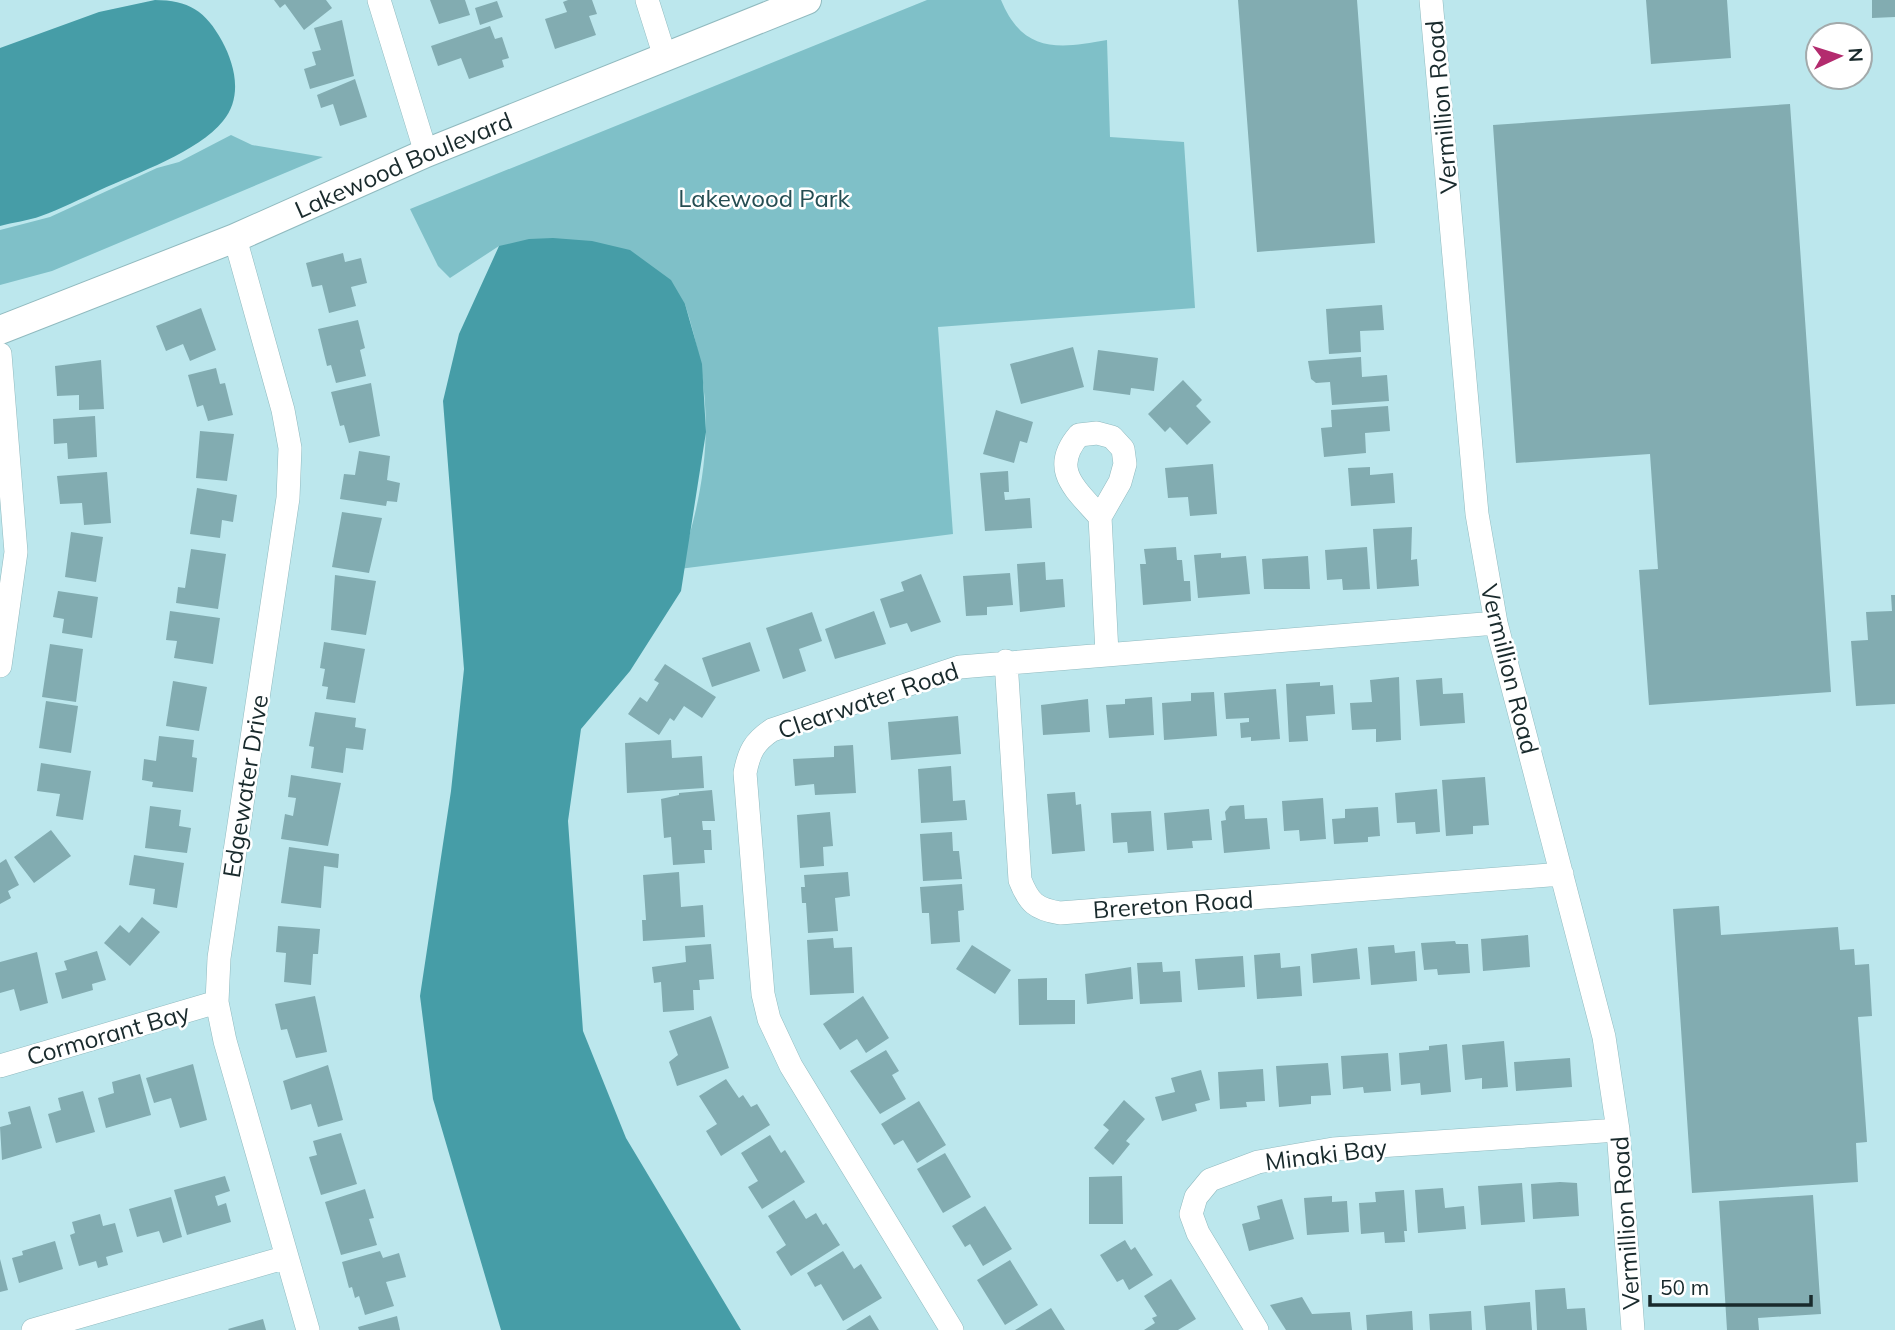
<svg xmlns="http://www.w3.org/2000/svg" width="1895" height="1330" viewBox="0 0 1895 1330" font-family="Mulish,sans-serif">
<rect width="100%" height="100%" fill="#bce7ed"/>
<path fill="#7fc0c8" d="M927,0h74c22,53 57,49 106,40l3,97 74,5 11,166 -257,19 15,207 -274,35c32,-95 37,-169 6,-265l-186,-58 -49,32 -12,-12 -28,-57z
M231,135l21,10 71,12 -271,114 -52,14v-55l50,-13 107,-49 22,-6z"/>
<path fill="#469da7" d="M155,0c33,0 51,11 67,41 13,24 21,56 1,80 -25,31 -86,52 -123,69 -20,9 -39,19 -59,26 -13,5 -28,6 -41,10v-178l99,-36z
M553,238l39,3 38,9 41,30 14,24 17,60 4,68 -25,159 -51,80 -49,58 -13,92 15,210 43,107 115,192h-240l-68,-231 -13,-103 31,-205 13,-122 -21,-268 16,-67 40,-88 30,-7z"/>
<path fill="#82acb1" d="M274,0h52l6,8 -28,22 -19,-26 -5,4z
M430,0h35l5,15 -31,9z
M568,0h24l5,14 -8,2 7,19 -41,14 -10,-30 22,-7 -4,-10z
M1238,0h119l18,243 -118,9z
M1646,0h81l4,58 -80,6z
M1872,0h23v17l-23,1z
M497,1l6,16 -23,8 -5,-17z
M342,20l12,56 -44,13 -6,-20 12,-4 -4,-13 9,-2 -7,-22z
M490,26l5,13 7,-2 7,21 -7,2 2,7 -35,12 -8,-21 -23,8 -7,-20z
M355,79l12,38 -27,9 -7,-22 -12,4 -4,-13z
M1790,104l41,588 -182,13 -10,-135 19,-1 -8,-115 -134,9 -23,-338z
M343,253l2,9 16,-4 6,25 -16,4 5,19 -27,7 -7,-28 -10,2 -6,-24z
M1382,305l2,25 -24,1 1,21 -32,2 -3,-45z
M201,308l15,42 -26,11 -7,-17 -17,7 -10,-25z
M358,320l7,28 -5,2 6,26 -30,7 -5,-18 -4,1 -9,-37z
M1073,347l11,40 -63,17 -11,-40z
M1098,350l60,8 -4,33 -23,-3 -1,7 -37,-5z
M1361,357l1,20 25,-2 2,26 -57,4 -2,-23 -14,1 -5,-4 -3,-18z
M101,360l3,49 -25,1v-15l-22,1 -2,-30z
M216,368l4,16 5,-1 8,32 -25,6 -5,-16 -6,2 -9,-32z
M1183,380l19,20 -6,6 15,16 -24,23 -17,-18 -5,5 -17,-18z
M371,383l9,53 -31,7 -5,-18 -4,1 -9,-34z
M1388,406l2,25 -25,2 1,20 -42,4 -3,-29 11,-1 -1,-17z
M996,410l37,12 -6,21 -7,-2 -6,22 -31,-9z
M95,416l2,41 -29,2 -1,-16 -13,1 -1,-25z
M200,431l34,3 -7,47 -31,-3z
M359,451l31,5 -3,24 13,3 -3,19 -10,-1 -1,5 -46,-7 4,-25 11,1z
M1213,464l4,50 -27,2 -2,-19 -20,1 -3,-30z
M1370,467v8l23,-2 2,30 -44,3 -3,-38z
M1008,471l1,21h-5l1,8 25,-2 2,30 -47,3 -5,-58z
M107,472l4,51 -27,2 -2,-22 -22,1 -3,-28z
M197,488l40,7 -4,27 -11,-2 -2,18 -30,-4z
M342,512l40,6 -13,55 -37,-6z
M1412,527l-1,33 6,-1 2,27 -42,3 -4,-60z
M71,532l32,5 -7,45 -31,-5z
M1176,547l1,13h5l2,21h6l1,20 -48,4 -3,-41h6l-2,-15z
M1367,547l3,42 -27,1 -1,-11 -15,1 -2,-30z
M191,549l35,5 -8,55 -42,-6 2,-16 7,1z
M1221,553v5l25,-2 4,38 -52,4 -4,-43z
M1308,556l2,33h-46l-2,-30z
M1045,562l1,18 17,-1 2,28 -45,5 -3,-48z
M1010,573l3,32 -26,2v8l-21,1 -3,-40z
M921,574l20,48 -30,10 -4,-9 -17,5 -10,-29 24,-8 -3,-9z
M335,575l41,6 -10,54 -35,-5z
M58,591l40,6 -6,41 -30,-5 2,-14 -11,-2z
M1891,595h4v109l-39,2 -5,-65 17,-1 -2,-28 26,-1z
M170,611l50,7 -7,46 -39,-6 3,-17 -11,-1z
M874,611l12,33 -51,15 -10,-30z
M812,612l10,29 -23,8 7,22 -23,8 -17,-51z
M324,642l41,7 -10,54 -29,-4 2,-12 -6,-1 3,-17 -5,-1z
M750,642l10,29 -48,16 -10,-29z
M50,644l33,5 -7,53 -34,-5z
M665,664l51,33 -14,21 -18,-12 -10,15 -4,-3 -11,17 -31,-21 12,-17 7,5 12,-19 -5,-3z
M1399,677l2,63 -25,2v-13l-24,1 -2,-27 22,-1 -2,-22z
M1442,678l1,16 20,-1 2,30 -45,3 -4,-46z
M173,681l34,6 -8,44 -33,-5z
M1320,682v4l13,-1 2,29 -29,2 2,25 -19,1 -3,-58z
M1276,689l4,50 -29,2v-4l-10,1 -1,-15 9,-1v-4l-23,1 -2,-26z
M1214,692l3,44 -53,4 -2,-37 29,-2v-8z
M1152,697l2,38 -45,3 -3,-33 19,-1v-5z
M1088,699l2,33 -47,3 -2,-30z
M46,701l32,5 -7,47 -32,-5z
M315,712l41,6 -1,9 11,2 -3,21 -17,-2 -3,25 -32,-5 3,-21 -5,-1z
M958,716l3,38 -70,6 -3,-38z
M159,736l35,4 -2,17 5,1 -4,34 -41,-5 1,-5 -11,-2 2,-21 12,2z
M671,740l1,18 30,-2 2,32 -77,5 -2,-50z
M853,745l3,48 -41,2 -1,-11 -19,2 -2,-27 41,-2v-11z
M41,763l50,8 -8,49 -27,-4 4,-22 -23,-3z
M951,766l2,35 12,-1 2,20 -46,3 -3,-54z
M291,775l50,8 -13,63 -47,-7 4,-25 8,2 3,-18 -8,-1z
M1485,777l4,48 -16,1v8l-27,2 -4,-56z
M1437,789l3,43 -24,2 -1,-12 -18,1 -2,-30z
M712,790l3,31h-13l1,9h8l1,20h-8l1,13 -32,2 -2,-28 -7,1 -3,-39 18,-4v-2z
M1075,792l1,13 5,-1 4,47 -33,3 -5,-60z
M1323,798l3,41 -26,2 -1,-11 -15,1 -2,-30z
M1244,805l1,14 22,-1 3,31 -46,4 -3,-32 5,-1 -1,-8 5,-6z
M150,806l31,4 -2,16 12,2 -4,25 -42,-5z
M1378,807l2,29 -12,1v5l-34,2 -2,-25 13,-1v-9z
M1209,809l3,31 -20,1 1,7 -26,2 -3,-37z
M1151,811l3,40 -26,2 -1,-11 -14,1 -2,-30z
M830,812l3,34 -10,1 1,19 -24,2 -3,-53z
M51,830l20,26 -37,27 -20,-26z
M952,832l1,19h6l3,28 -39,2 -3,-47z
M289,847l50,7 -1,14 -14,-2 -3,42 -40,-5z
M134,855l50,8 -7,45 -24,-4 2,-15 -26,-4z
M6,859l13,26 -11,6 3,7 -11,6v-41z
M679,872l2,35 22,-2 2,32 -62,4 -1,-21h4l-3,-45z
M848,872l2,24 -15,2 3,33 -30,2 -2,-30h-4l-1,-16h4l-1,-12z
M962,884l2,26 -6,1 2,31 -29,2 -2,-31h-7l-2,-26z
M1719,906l2,29 117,-8 2,23 14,-1 1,16 14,-1 3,52 -14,1 9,125 -11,1 2,39 -166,11 -19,-284z
M142,917l18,15 -30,34 -26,-23 16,-18 9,8z
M278,926l42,3 -2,25h-5l-2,31 -27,-3 2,-29 -10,-1z
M1528,935l2,32 -47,4 -2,-32z
M833,938l1,10 18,-1 2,46 -44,2 -3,-55z
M1455,941l1,3h12l2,29 -32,2 -1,-6 -13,1 -3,-27z
M711,944l3,35 -15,1 1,10h-7l1,20 -31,2 -2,-30 -7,1 -2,-16 34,-5 -1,-16z
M972,945l39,25 -16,24 -39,-25z
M1394,945l1,8 20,-2 2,30 -46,4 -3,-38z
M1357,948l3,31 -47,4 -2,-29z
M97,951l9,29 -14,4 1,6 -31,9 -7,-26 12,-3 -3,-9z
M37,952l11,51 -28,8 -6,-22 -14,4v-31z
M1280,953l1,15 19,-2 2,30 -45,3 -3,-44z
M1243,956l2,31 -47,3 -3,-31z
M1162,962l1,10 17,-1 2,31 -42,2 -3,-41z
M1131,967l2,32 -46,5 -2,-30z
M1047,978v22h28v24l-56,1 -1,-46z
M315,996l12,56 -31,6 -9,-29 -6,1 -6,-26z
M863,996l26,42 -23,15 -9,-14 -17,11 -17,-26z
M711,1016l18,52 -52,18 -8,-24 9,-7 -9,-24z
M1504,1041l4,46 -26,2v-11l-17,2 -3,-35z
M1447,1044l4,48 -30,3 -1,-12 -19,2 -2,-32 30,-3v-4z
M886,1050l13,21 -7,4 14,24 -26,15 -30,-43z
M1388,1053l3,38 -27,2 -1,-6 -20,2 -2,-33z
M1570,1058l2,29 -56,4 -2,-29z
M1328,1063l3,32 -20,1v8l-32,3 -3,-41z
M193,1064l14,56 -27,8 -9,-30 -17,5 -8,-25z
M328,1065l15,55 -25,7 -7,-23 -20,6 -8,-29z
M1263,1069l2,32 -19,1 1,5 -27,2 -2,-37z
M1201,1070l9,30 -15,4 2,7 -35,10 -7,-24 20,-5 -4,-14z
M140,1074l11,41 -45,13 -8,-30 16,-5 -2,-11z
M726,1079l13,19 4,-3 8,12 6,-3 13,21 -49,31 -15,-25 11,-7 -18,-28z
M83,1091l12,41 -39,11 -8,-29 13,-4 -3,-12z
M1124,1100l21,19 -19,22 4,3 -17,21 -19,-17 15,-18 -6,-5z
M919,1101l27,44 -29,18 -14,-23 -9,5 -13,-21z
M30,1106l12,42 -40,12 -2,-33 11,-3 -3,-12z
M341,1133l16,51 -36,11 -12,-38 8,-2 -4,-14z
M770,1135l11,18 4,-3 20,32 -43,27 -14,-22 10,-6 -17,-28z
M945,1153l26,44 -28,16 -26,-44z
M225,1176l5,15 -15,5 3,10 8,-3 5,19 -44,13 -13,-45z
M1122,1176l1,48h-34v-47z
M1560,1182l17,1 2,33 -46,3 -2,-35z
M1522,1183l3,39 -44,3 -3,-39z
M1443,1188l2,20 19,-2 2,23 -48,4 -3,-43z
M365,1189l9,29 -5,1 8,26 -36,10 -16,-53z
M1404,1190l3,41h-3l1,11 -20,1 -1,-11 -23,2 -2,-31 17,-1 -1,-10z
M1813,1195l8,119 -63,4 1,12h-32l-8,-129z
M1332,1196v6l15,-1 2,31 -42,3 -3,-37z
M171,1197l11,40 -19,6 -4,-12 -22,6 -8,-28z
M1282,1199l12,40 -45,12 -7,-27 18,-5 -3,-13z
M794,1200l12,19 10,-6 7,12 3,-2 14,22 -49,31 -15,-24 10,-7 -18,-29z
M985,1206l27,43 -29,17 -13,-22 -5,3 -13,-21z
M100,1214l3,12 12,-3 8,29 -17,5 2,8 -10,3 -2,-7 -17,5 -9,-31 5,-2 -3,-11z
M1125,1240l6,10 4,-3 18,28 -24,15 -6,-11 -6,3 -17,-27z
M55,1241l8,28 -44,14 -7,-25 11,-3 -1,-4z
M380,1251l3,7 16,-5 7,24 -20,5 8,24 -29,9 -6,-19 -4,2 -3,-11 -3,1 -7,-26z
M843,1251l11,18 7,-5 21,34 -39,23 -22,-37 -6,3 -8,-14z
M0,1259l8,31 -8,2z
M1010,1260l28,45 -33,20 -28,-45z
M1171,1279l25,40 -18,11h-34l11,-7 -3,-5 5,-2 -13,-20z
M1565,1288l2,21 18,-1 2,22h-50l-2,-40z
M1302,1297l10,17 38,-2 2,18h-66l-16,-25z
M1530,1302l2,28h-46l-2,-24z
M1051,1308l14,22h-50z
M1412,1311l1,19h-46l-1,-15z
M1471,1311l1,19h-42l-1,-16z
M870,1315l9,15h-33z
M397,1316l3,14h-41l-1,-3z
M263,1319l3,11h-37l-1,-1z"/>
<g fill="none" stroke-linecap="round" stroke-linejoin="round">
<g stroke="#90babf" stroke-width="24">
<path id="minor" d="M379,0l47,153
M647,0l18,57
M1431,0l46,514 19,109 108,414 14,93 15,200
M235,238l48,172 7,38 -2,50 -69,460 -2,44 8,39 83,289
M0,354l16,198 -16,114
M1100,517c-24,-28 -51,-47 -21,-82l18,-2 15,4 11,12 2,15 -5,18 -20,35 7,136
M1006,661l14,219c9,23 16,29 40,33l502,-39
M0,1066l217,-64
M33,1330l254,-73
M952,1330l-161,-264 -22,-47 -6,-25 -18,-221c4,-21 9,-31 27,-43l188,-63 536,-44
M1257,1330l-59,-97 -7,-19 5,-17 14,-17 48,-18 75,-13 285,-19"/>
</g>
<g stroke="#90babf" stroke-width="30">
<g id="tertiary">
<path id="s1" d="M0,330l235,-92 191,-85 381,-153"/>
</g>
</g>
<use href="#minor" stroke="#fff" stroke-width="23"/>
<use href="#tertiary" stroke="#fff" stroke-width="28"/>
</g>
<g text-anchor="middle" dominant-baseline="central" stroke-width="5" stroke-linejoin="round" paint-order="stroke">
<g font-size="24" fill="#192a2c" stroke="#fff">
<text transform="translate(1441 107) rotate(-95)">Vermillion Road</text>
<text stroke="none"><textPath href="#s1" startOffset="436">Lakewood Boulevard</textPath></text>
<text transform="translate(1510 669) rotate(76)">Vermillion Road</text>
<text transform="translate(868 700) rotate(-19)">Clearwater Road</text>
<text transform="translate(245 786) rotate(-81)">Edgewater Drive</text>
<text transform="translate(1173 904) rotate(-4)">Brereton Road</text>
<text transform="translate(108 1034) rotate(-16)">Cormorant Bay</text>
<text transform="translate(1326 1154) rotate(-7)">Minaki Bay</text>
<text transform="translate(1625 1223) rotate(-94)">Vermillion Road</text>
</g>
<g font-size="24" fill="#254d52" stroke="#fff">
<text x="764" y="198">Lakewood Park</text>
</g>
</g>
<g transform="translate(1839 56) rotate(86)"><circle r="33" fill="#ffffff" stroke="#a3aaab" stroke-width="2"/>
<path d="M0-5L12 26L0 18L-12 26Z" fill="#b32b6e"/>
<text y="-10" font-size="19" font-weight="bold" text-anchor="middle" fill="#192a2c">N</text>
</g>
<path d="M1650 1295v10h161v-10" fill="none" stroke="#192a2c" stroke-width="3.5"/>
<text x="1660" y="1295" font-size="21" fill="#192a2c" stroke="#ffffff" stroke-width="5" paint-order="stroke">50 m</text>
</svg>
